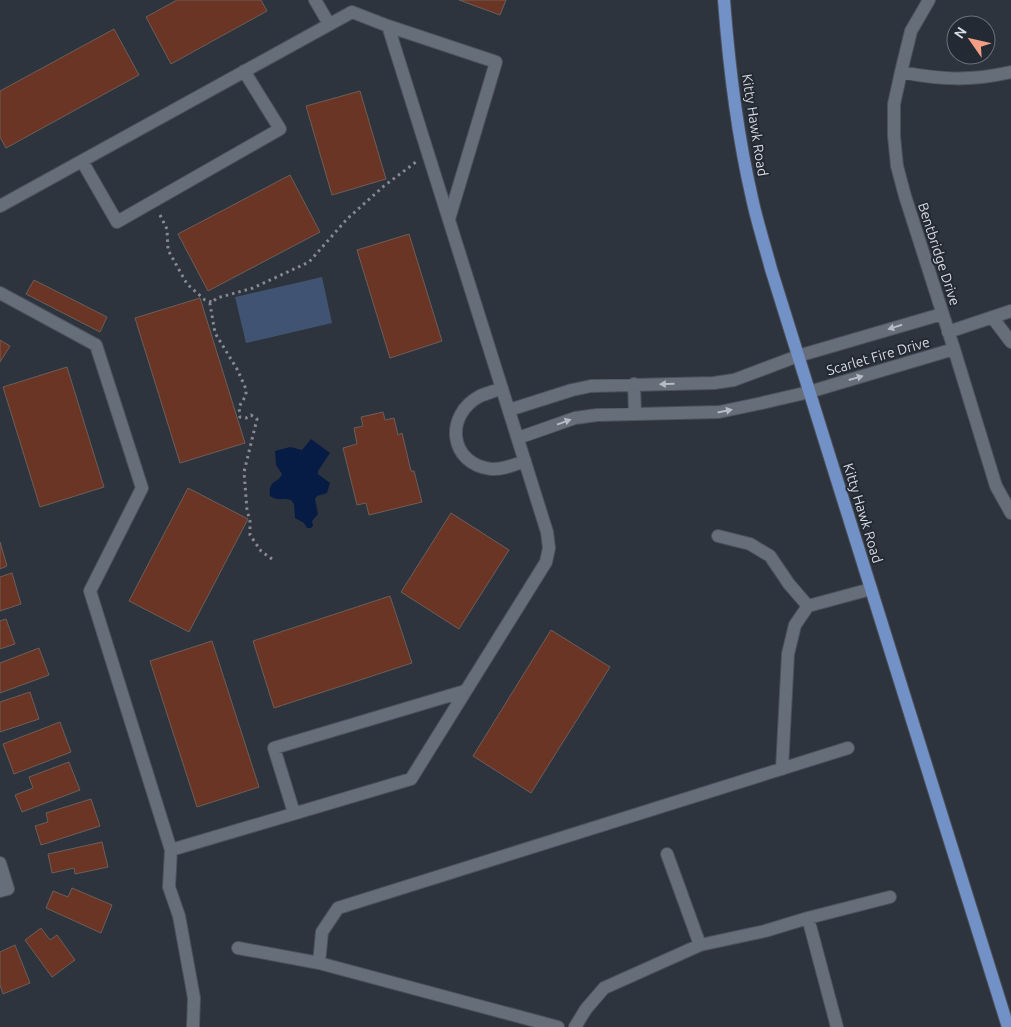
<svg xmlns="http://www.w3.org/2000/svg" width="1011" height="1027" viewBox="0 0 1011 1027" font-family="Ubuntu,sans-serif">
<rect width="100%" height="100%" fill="#2d343e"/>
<path fill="#415372" d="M322,277l10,46 -86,20 -11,-46z"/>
<path fill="#061c44" d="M311,439l19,14 -12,18v3l12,9 -3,10 -10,3 -2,3 3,15 -6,7 1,5 -2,2h-4l-3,-5 -9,-5 -1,-14 -3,-4c-10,-3 -12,2 -21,-4 -2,-17 8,-12 12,-22l-6,-9 -1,-14 15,-4 12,3z"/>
<path fill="#6a3524" stroke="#6d5e59" d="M177,0h84l6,11 -96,53 -25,-47z
M459,0h47l-6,15z
M114,29l25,46 -133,73 -6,-11v-46z
M360,91l26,88 -54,16 -26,-89z
M290,175l30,57 -112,59 -30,-57z
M409,234l33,107 -52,17 -33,-108z
M34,280l73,37 -7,15 -74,-38z
M200,298l45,145 -65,20 -45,-145z
M0,340l10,6 -10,16z
M67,367l37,120 -64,20 -37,-120z
M383,412l2,8 9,-2 4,17 4,-2 9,38h3l8,31 -53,13 -3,-12 -9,2 -14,-57 14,-4 -3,-16 9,-2 -2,-9z
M188,488l60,31 -59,113 -60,-31z
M451,513l58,37 -50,79 -58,-37z
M0,542l7,24 -7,3z
M12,573l9,31 -21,7v-34z
M390,596l22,67 -138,45 -21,-67z
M6,619l9,25 -15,5v-28z
M551,630l59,37 -79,126 -58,-37z
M212,641l47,146 -62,20 -47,-146z
M39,648l10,27 -49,18v-30z
M30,692l9,27 -39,13v-30z
M60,722l11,30 -57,22 -11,-30z
M69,762l11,28 -58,22 -7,-17 18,-7 -4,-11z
M91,799l9,27 -59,19 -6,-19 13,-4 -2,-9z
M102,842l6,25 -33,7 -1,-6 -22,5 -4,-19z
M72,888l40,17 -11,28 -55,-25 7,-17 15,6z
M41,928l9,12 7,-5 18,25 -23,17 -27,-37z
M15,945l15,38 -27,11 -3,-9v-33z"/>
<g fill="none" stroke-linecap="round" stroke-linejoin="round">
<g stroke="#4c515a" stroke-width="14">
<path id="minor" d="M315,0l14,24
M929,0l-18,31 -10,41 -7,32v32l3,30 8,30 49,153 42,137 15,27
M901,72c40,8 69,9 110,0
M82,161l35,61 163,-93 -36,-58
M0,206l352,-194 36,14 108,36 -47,157
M0,293l96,52 46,143 -52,103 81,259 -2,37 10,29 15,82 -1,29
M992,317l19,25
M948,332l63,-21
M634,384l1,30
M502,388c-7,3 -15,5 -22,8 -36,19 -31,68 11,73 11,1 23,-4 34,-8
M509,410l63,-20 19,-4 123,-3 20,-3 64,-24 144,-42
M518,438l57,-20 22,-3 122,-3 43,-9 47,-11 145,-43
M718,536l32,8 20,12 19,28 19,22
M782,769l6,-115 7,-29 13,-19 63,-17
M294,813l-20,-65 191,-57
M171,850l240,-71 135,-217 3,-14 -2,-16 -159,-506
M667,854l33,91 65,-14 43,-13 29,109
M0,863l8,26 -8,2
M808,918l82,-21
M238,948l81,15
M558,1027l-239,-64 3,-31 16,-24 510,-160
M575,1027l11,-18 18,-21 96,-43"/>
</g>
<g stroke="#4c515a" stroke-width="14">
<path id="major" d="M724,0c5,67 13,133 28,198 5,24 13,48 19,71l237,758"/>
</g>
<path stroke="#868b93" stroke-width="3" stroke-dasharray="2.5 4" stroke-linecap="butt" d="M160,215l7,14 1,21 19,34 18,16 7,2
M272,559l-11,-8 -11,-16v-14l-3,-11 -3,-38 13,-53 -6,-4 -5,3 -6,-1 -1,-10 7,-12v-6l-9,-20 -22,-36 -5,-29 7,-6 36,-10 56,-26 38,-43 37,-33 32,-24"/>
<use href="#minor" stroke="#666e7a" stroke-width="12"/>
<use href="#major" stroke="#7291c6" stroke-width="12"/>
</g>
<defs><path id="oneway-solid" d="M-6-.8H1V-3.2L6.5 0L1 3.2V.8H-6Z" transform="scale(1.25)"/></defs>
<g fill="#b6bbc4">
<use href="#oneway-solid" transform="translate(895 327) rotate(163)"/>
<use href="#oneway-solid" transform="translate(856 378) rotate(-16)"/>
<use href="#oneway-solid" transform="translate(667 384) rotate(179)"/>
<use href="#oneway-solid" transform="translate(725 411) rotate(-11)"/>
<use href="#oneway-solid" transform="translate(564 422) rotate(-20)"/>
</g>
<g text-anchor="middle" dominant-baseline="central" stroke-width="4" stroke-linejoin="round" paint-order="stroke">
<g font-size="14" fill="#d8dce3" stroke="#232a34">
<text transform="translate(755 125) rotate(81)">Kitty Hawk Road</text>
<text transform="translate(939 254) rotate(72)">Bentbridge Drive</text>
<text transform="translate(878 356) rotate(-16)">Scarlet Fire Drive</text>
<text transform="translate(863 513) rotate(73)">Kitty Hawk Road</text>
</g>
</g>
<g transform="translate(971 40) rotate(304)"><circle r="24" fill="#232a34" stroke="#6b717a"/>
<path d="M0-4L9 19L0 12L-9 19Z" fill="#f39f85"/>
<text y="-8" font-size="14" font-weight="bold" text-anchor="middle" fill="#d8dce3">N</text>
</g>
</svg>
